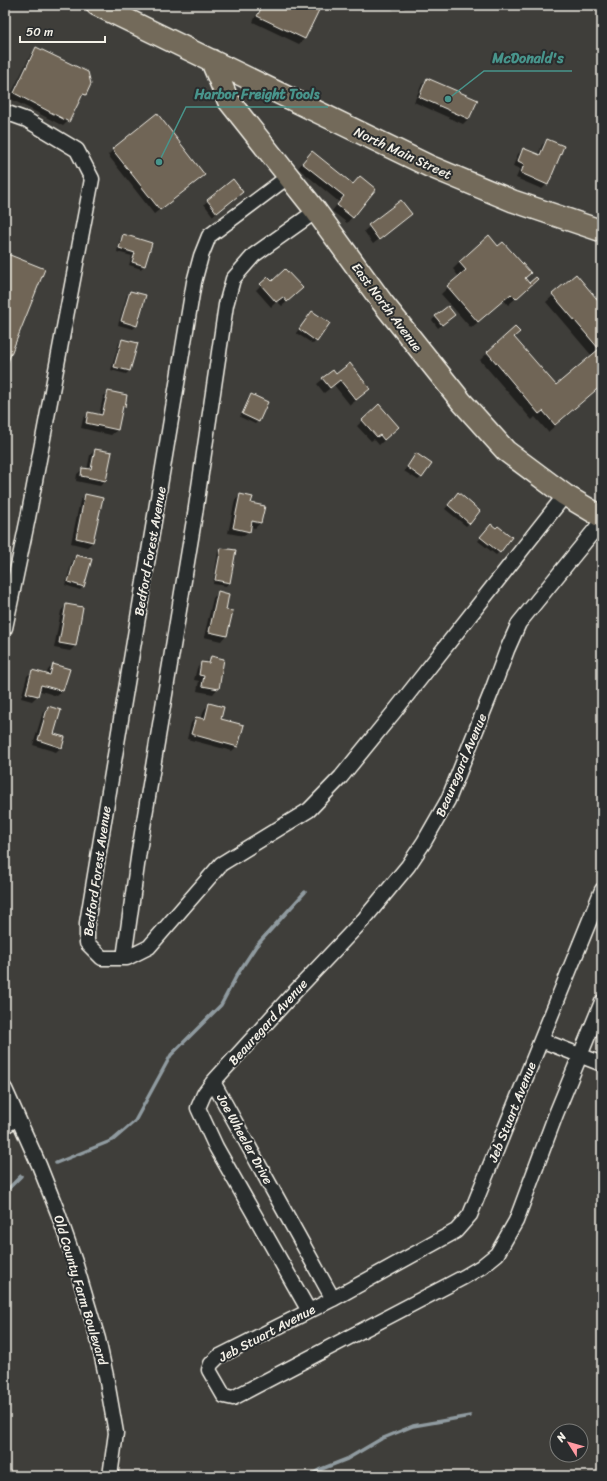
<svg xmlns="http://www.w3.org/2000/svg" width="607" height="1481" viewBox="0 0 607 1481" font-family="Sriracha,sans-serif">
<rect width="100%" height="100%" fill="#3f3e3a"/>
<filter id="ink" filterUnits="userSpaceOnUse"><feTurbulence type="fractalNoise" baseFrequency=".025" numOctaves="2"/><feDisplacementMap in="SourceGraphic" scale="8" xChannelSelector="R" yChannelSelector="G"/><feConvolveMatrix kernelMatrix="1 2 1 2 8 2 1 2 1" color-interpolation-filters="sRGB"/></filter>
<g filter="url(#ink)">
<path fill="#0007" fill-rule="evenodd" d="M261,5h51l7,3 -15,31 -5,5 -46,-22z
M389,5h20l-9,6h-6z
M37,48l48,46 -5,6 -12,21 -5,5 -54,-28 22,-44z
M428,79l48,22 -8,18 -5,5 -49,-22 8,-18z
M547,140v44l-5,5 -26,-11 4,-9 -7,-3 5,-12 5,-5 15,6 4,-10z
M113,150l91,25 -50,39 -46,-59z
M307,157l46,28 22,4 -28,34 -15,-12 7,-9 -41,-34z
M233,181l9,11 -29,24 -9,-12z
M401,202l4,17 -32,25 -9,-13z
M124,236l20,29 -3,4 -12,-4 3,-9 -15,-4 3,-13z
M460,262l64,17 6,7 -22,19 -4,-5 -33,28 -30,-34 18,-17 -6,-8z
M576,275l26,31v79l-54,47 -13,-15 -3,3 -52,-60 35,-32 -2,9 43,50 36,-31 -46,-54z
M271,282l25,12 -14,12 -5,-5 -6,6 -15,-17 5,-5z
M130,292l7,33 -4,4 -15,-4 9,-30z
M448,307l6,8 -16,13 -6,-8z
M312,312l4,29 -3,3 -17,-11z
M122,340l14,4 -7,27 -3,3 -15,-4 8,-27z
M336,375l28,19 -14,11 -16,-20 -10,8 -7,-9 6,-5z
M108,392l16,14 -3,3 -4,21 -6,5 -30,-7 2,-9 5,-6 11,3 4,-19z
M252,395l6,26 -3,3 -15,-7 8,-19z
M379,405l14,27 -14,13 -5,-6 -3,2 -14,-15z
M95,450l15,3 -5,28 -5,5 -24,-5 1,-7 6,-5 4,1 3,-15z
M413,458l9,19 -4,3 -14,-9z
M85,495l8,47 -6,5 -16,-4 9,-42z
M241,495l9,9 10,19 -5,5 -5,-1 -1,4 -5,5 -16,-3 7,-33zM248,519l10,3v2l-11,-3z
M455,497l14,26 -3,3 -21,-17z
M488,529l11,23 -3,3 -18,-14z
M221,549l8,33 -3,4 -13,-2 5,-32z
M76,556l7,30 -3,4 -15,-5 8,-26z
M218,593l6,18 2,24 -5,6 -17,-4 9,-39z
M66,605l16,3 -7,38 -5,5 -16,-3 7,-37z
M211,657l7,31 -5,6 -16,-3 2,-10 -5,-1 3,-12 5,-5h4z
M53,665l9,26 -5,5 -19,-6 -1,6 -5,5 -11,-3 6,-22 6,-5 13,4 2,-5z
M209,704l28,42 -5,5 -45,-12 4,-16 5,-5 5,1 3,-9z
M48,707l5,28 8,12 -5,5 -23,-7 10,-33z"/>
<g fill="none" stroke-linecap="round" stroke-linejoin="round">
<path stroke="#909ba0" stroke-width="3.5" d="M56,1163l57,-23 22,-19 36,-66 50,-50 16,-30 19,-29 49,-54
M5,1192l16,-16
M309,1476l10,-6 28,-11 34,-20 32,-13 57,-10"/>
</g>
<path fill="#706556" stroke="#f4f1e8" d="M263,5h52l5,3 -15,31 -48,-23z
M36,47l52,25 3,12 -5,11 -3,-1 -14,28 -55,-29z
M427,78l51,22 -9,19 -50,-22z
M157,113l48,62 -45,35 -48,-61z
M547,139l17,7 -16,39 -27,-12 3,-9 -6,-3 5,-13 17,7z
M312,151l41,33 7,-8 16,13 -23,29 -16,-13 7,-9 -42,-33z
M233,179l10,13 -26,21 -10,-13z
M401,200l11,14 -33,26 -11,-15z
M123,234l29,9 -7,23 -13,-4 3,-9 -16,-5z
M489,235l9,11 5,-4 28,31 -6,5 4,5 7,-6 2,2 -22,20 -5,-5 -33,28 -31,-36 19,-16 -7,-8z
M5,253l40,16 -40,100z
M285,269l18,19 -16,14 -4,-5 -7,5 -16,-18 8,-7 4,4z
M576,274l26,31v80l-47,40 -12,-14 -4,3 -52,-62 28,-25 5,5 -6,5 42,48 43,-36 -47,-55z
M130,291l16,4 -9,31 -16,-5z
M448,306l7,9 -13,10 -7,-9z
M312,311l18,12 -13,19 -18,-13z
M122,339l16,4 -8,28 -16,-4z
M350,363l20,26 -14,11 -16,-20 -10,8 -8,-10 11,-8 3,4z
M108,391l19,4 -2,12 -2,-1 -5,24 -32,-7 2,-11 14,3z
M251,394l17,8 -9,20 -17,-8z
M379,404l20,23 -15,13 -4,-5 -3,2 -15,-17z
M95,449l17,3 -6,29 -25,-5 1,-8 9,1z
M416,453l16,11 -10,14 -15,-11z
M458,492l22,19 -10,13 -22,-19z
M85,494l18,4 -10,44 -17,-4z
M240,494l13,3 -2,6 14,3 -4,17 -9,-2 -2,11 -17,-4z
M491,524l5,4 2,-2 14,11 -12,16 -20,-16z
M221,548l15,2 -6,33 -15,-3z
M76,555l16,4 -8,28 -16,-5z
M218,591l11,3 -3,16 7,1 -6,25 -18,-4z
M66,604l17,3 -7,39 -17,-3z
M211,656l13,3 -5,30 -17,-3 2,-10 -5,-1 2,-13 8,1z
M53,664l17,5 -7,22 -22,-6 -3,11 -12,-3 6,-23 18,5z
M209,703l15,4 -3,12 23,6 -6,22 -47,-13 5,-17 9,2z
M48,706l13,4 -7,24 11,3 -3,11 -24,-8z"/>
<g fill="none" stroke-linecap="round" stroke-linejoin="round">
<g stroke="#f4f1e8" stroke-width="17">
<path id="street" d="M5,112l22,8 50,30 15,29 -64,339 -23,110
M289,176l-80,60 -8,20 -7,26 -107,641v20l15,15h25l22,-11 72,-83 88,-54 32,-33 53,-65 171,-217
M602,890l-132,325 -14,16 -123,68 -115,58 -7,7 -2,6 15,26 9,2 231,-121 17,-10 16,-13 19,-33 40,-107 46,-112
M124,958l15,-107 56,-337 31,-209 7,-26 21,-24 62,-44
M541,1040l61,24
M213,1082l120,217
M5,1089l34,76 19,48 17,49 23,77 8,37 10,57 -6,43
M5,1126l12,-8
M309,1311l-93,-164 -18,-39 6,-14 9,-12 78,-86 74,-78 43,-52 16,-24 24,-42 43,-107 16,-43 12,-27 83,-102"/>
</g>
<g stroke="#f4f1e8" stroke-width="24">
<path id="primary" d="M97,5l332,161 84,35 89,30
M211,60l17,40 88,111 66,91 79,99 45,50 59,44 37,22"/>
</g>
<use href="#street" stroke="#2a2d2e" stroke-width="14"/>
<use href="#primary" stroke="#736b5a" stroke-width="21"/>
</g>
</g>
<g text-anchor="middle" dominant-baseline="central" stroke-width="4" stroke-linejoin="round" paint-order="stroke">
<g font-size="13" fill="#f4f1e8" stroke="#2a2d2e">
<text transform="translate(403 153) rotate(25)">North Main Street</text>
<text transform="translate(387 307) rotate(53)">East North Avenue</text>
<text transform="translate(150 551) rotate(-80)">Bedford Forest Avenue</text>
<text transform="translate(461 765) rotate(-67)">Beauregard Avenue</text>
<text transform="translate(97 871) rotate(-82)">Bedford Forest Avenue</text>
<text transform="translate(268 1022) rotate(-48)">Beauregard Avenue</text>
<text transform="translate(512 1112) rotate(-68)">Jeb Stuart Avenue</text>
<text transform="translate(245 1139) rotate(61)">Joe Wheeler Drive</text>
<text transform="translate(81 1290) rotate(73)">Old County Farm Boulevard</text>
<text transform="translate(267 1333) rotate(-28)">Jeb Stuart Avenue</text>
</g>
</g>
<path fill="none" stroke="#48958c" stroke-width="1.5" d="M448 99L484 71H572M159 162L186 107H328"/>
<g fill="#48958c" stroke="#2a2d2e" stroke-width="1.5">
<circle cx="448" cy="99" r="4"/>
<circle cx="159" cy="162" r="4"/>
</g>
<g font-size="14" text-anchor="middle" font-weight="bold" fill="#48958c" stroke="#2a2d2e" stroke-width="4" stroke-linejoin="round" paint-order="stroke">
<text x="528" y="63">McDonald's</text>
<text x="257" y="99">Harbor Freight Tools</text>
</g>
<rect width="607" height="1481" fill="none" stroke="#2a2d2e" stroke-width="20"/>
<rect x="10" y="10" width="587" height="1461" fill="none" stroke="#f4f1e8" stroke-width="1.5" filter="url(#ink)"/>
<g transform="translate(569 1443) rotate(307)"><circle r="19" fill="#2a2d2e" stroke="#7b7b78"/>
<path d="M0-3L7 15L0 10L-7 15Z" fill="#ff9aa2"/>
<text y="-6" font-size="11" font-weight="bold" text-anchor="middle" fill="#f4f1e8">N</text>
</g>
<path d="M20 36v6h85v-6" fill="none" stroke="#f4f1e8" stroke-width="2"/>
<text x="26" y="36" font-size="12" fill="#f4f1e8" stroke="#2a2d2e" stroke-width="3" paint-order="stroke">50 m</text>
</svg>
